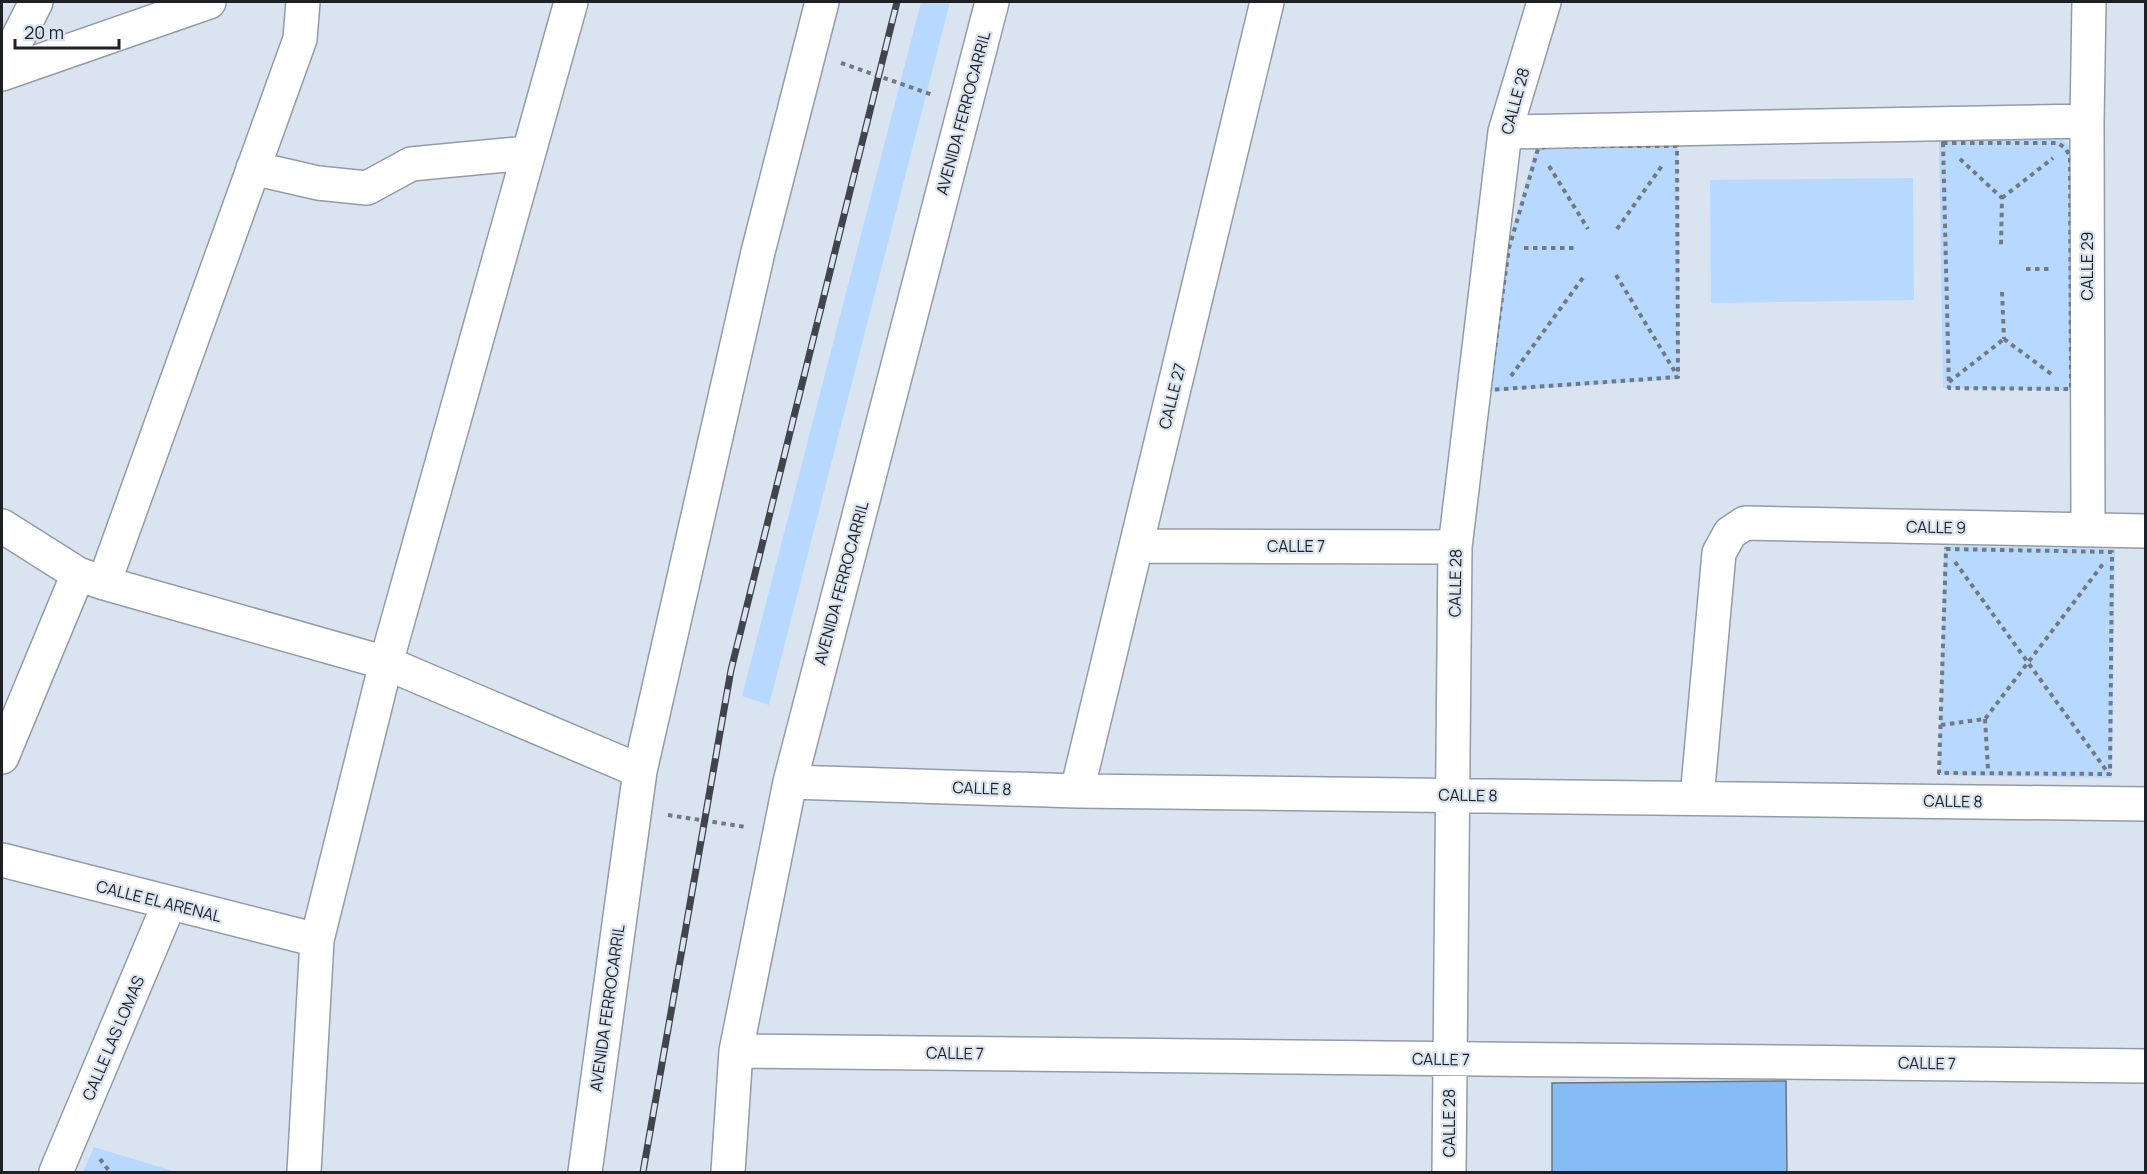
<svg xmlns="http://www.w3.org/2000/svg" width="2147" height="1174" viewBox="0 0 2147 1174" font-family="Manrope,sans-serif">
<rect width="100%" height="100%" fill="#d9e4f0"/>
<path fill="#b7d9ff" d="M921,2h29l-181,703 -27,-9z
M1939,140h124l10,9 2,242 -132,-3z
M1678,143l2,236 -194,13 21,-144 28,-98 4,-6z
M1913,178l1,122 -203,3 -1,-123z
M1944,546l171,3 -3,229 -173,-3z
M94,1147l82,25h-93z"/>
<path fill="#85bcf6" stroke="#6a747e" stroke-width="1.5" d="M1786,1081l1,91h-235v-89z"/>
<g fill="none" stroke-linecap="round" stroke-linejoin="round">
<g stroke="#929ca8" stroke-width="36">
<path id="minor" d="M2,69l34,-67
M2,74l207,-72
M1505,132l582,-11
M253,168l65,15 49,5 44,-24 117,-11
M2,526l76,48 26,9 282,80 254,108
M2088,530l-1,-409 2,-119
M1136,546l319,1
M104,583l196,-544 3,-37
M2,757l76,-183
M790,782l287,9 1069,13
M1077,791l190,-789
M1697,798l22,-245 11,-20 15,-10 401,8
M2,860l315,80
M736,1051l1410,15
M56,1172l113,-268
M304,1172l13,-232 69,-277 185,-661
M585,1172l55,-401 118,-519 64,-250
M728,1172l8,-121 54,-269 202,-780
M1449,1172l6,-625 50,-415 39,-130"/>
</g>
<path stroke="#727981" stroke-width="4" stroke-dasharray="4.5 4.5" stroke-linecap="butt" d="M841,63l92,32
M1943,143h115l7,5 5,8 1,233 -122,-1z
M1547,146h130l1,231 -189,13 20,-142 29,-99z
M1960,159l42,39 -1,47
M1549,166l39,63
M2002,198l51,-40
M1617,229l47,-66
M1524,248h50
M2026,269h27
M1616,275l61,100
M2002,292l2,47
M2004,339l50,37
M1511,376l74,-101
M1949,382l55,-43
M1946,549l166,3 -2,222 -171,-1z
M1955,562l151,208
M1985,719l3,50
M1941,725l44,-6 118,-155
M668,815l78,12
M100,1159l10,13"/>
<use href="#minor" stroke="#fff" stroke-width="33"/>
<g stroke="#41454b" stroke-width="7">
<path id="rail" d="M643,1172l88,-502 166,-668"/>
</g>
<use href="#rail" stroke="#d9e4f0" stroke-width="4.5" stroke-dasharray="14" stroke-linecap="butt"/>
</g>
<g text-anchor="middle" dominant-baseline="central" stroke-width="4.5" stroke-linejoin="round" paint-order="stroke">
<g font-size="16" fill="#1d2025" stroke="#d9e4f0">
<text transform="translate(1515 101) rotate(-75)">CALLE 28</text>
<text transform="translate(963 113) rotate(-75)">AVENIDA FERROCARRIL</text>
<text transform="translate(2087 266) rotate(-90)">CALLE 29</text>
<text transform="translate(1172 396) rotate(-76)">CALLE 27</text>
<text transform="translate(1936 527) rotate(1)">CALLE 9</text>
<text x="1296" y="546">CALLE 7</text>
<text transform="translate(841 583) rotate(-75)">AVENIDA FERROCARRIL</text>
<text transform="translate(1455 583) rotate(-89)">CALLE 28</text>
<text transform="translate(982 788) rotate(2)">CALLE 8</text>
<text transform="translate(1468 795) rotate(1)">CALLE 8</text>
<text transform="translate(1953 801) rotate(1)">CALLE 8</text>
<text transform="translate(159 901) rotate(14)">CALLE EL ARENAL</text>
<text transform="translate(607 1008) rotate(-82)">AVENIDA FERROCARRIL</text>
<text transform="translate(113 1038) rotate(-67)">CALLE LAS LOMAS</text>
<text transform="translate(955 1053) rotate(1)">CALLE 7</text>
<text transform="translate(1441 1059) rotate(1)">CALLE 7</text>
<text transform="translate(1927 1063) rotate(1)">CALLE 7</text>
<text transform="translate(1449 1123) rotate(-90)">CALLE 28</text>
</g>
</g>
<rect width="2147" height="1174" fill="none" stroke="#1d2025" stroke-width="6"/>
<path d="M15 39v9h104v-9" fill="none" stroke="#1d2025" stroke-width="3"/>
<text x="24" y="39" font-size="18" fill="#1d2025" stroke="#d9e4f0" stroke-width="4.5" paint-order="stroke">20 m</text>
</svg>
